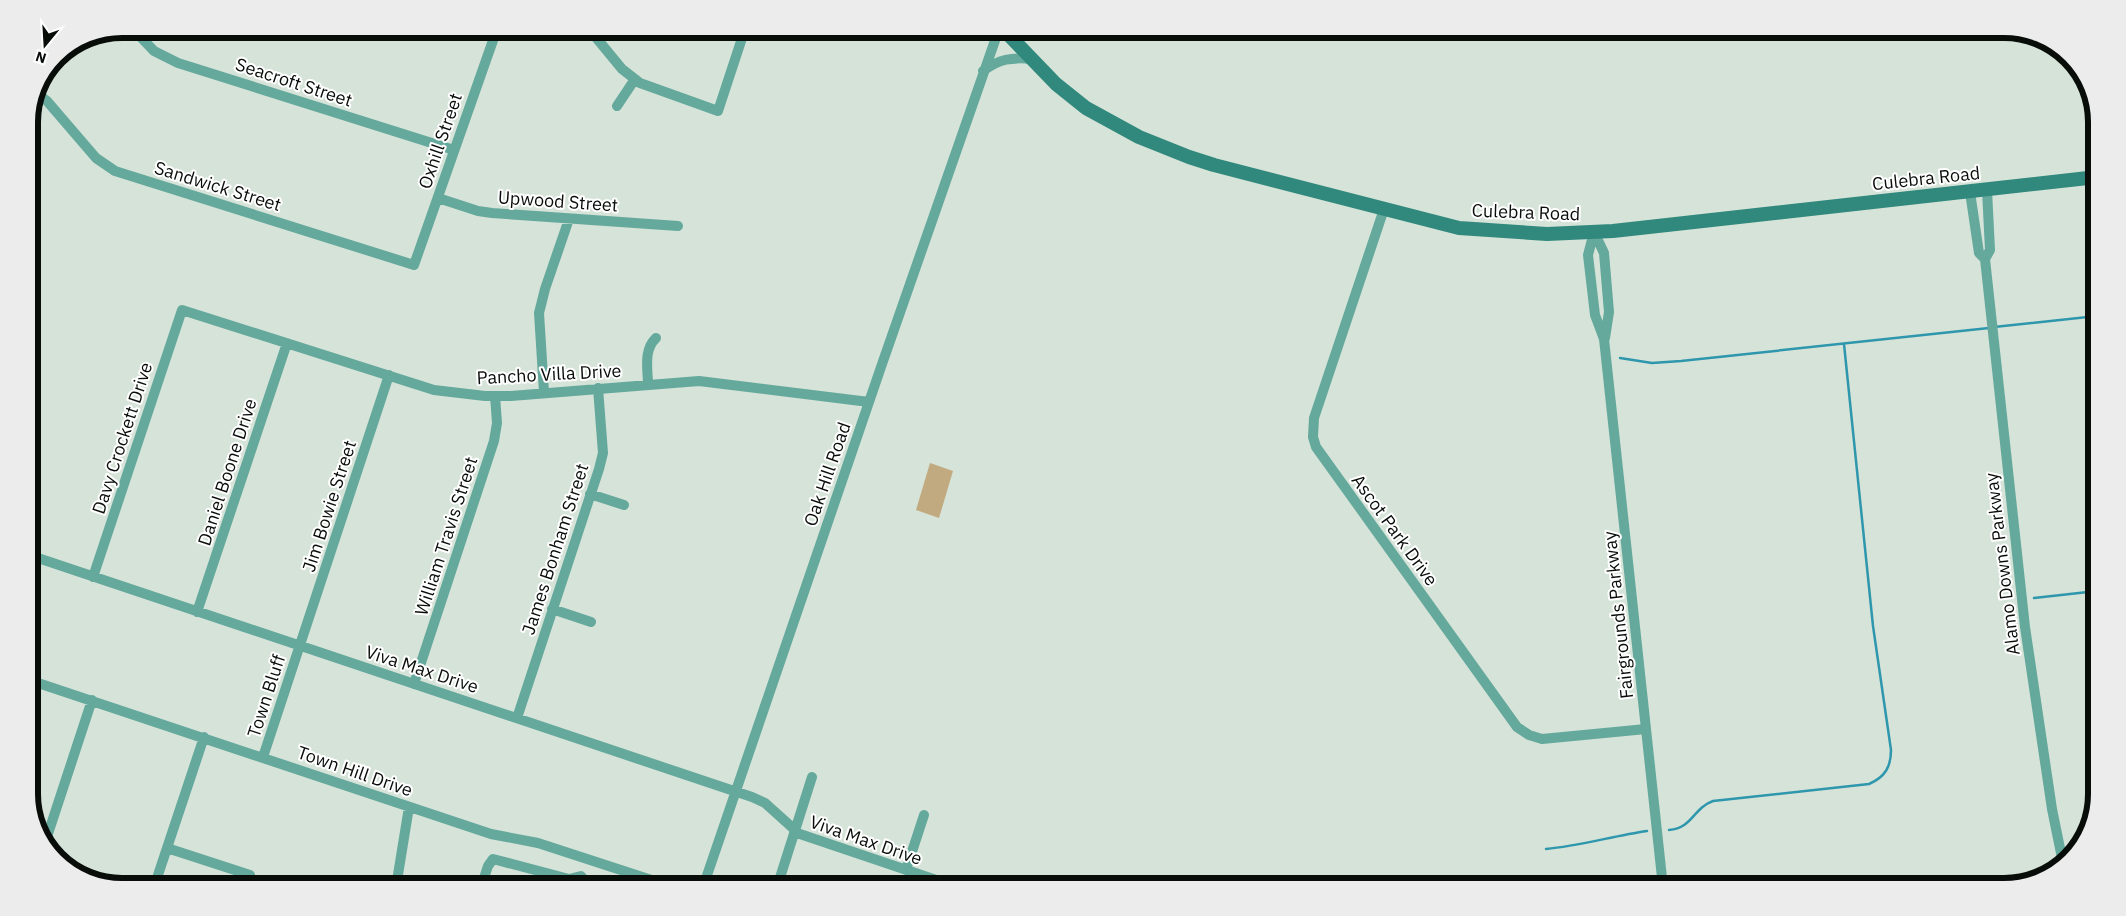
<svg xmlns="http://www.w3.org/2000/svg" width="2126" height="916" viewBox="0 0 2126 916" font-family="'IBM Plex Sans',sans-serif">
<rect width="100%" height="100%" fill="#d6e3d8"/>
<path fill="#c1aa7f" d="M930,463l23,8 -14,47 -23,-8z"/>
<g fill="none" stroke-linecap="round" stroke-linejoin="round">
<path stroke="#2e97ad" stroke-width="2.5" d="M1994,327l103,-11
M1620,358l32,5 29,-2 308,-33
M2034,598l63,-7
M1669,830c24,-2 24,-22 44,-29l156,-17c16,-7 22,-17 22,-34l-18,-124 -29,-282
M1546,849c33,-3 67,-13 101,-18"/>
<path stroke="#65a99d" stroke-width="10" d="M133,29l21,22 24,12 276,87
M475,29l20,6
M589,29l33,40 18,14 78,28 27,-82
M983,71c16,-12 29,-14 48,-12
M39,95l8,6 49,57 19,13 299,94 83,-236
M617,106l18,-27
M1970,192l9,61 6,6 40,368 27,182 11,54
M438,198l40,13 14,2 186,13
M1384,209l-70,209 -1,19 3,10 201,280 12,8 13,4 104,-10
M1594,232l-6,23 7,60 9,24 59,548
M1594,232l10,21 5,59 -4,26
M1985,259l5,-9 -3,-60
M648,385c0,-15 -5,-35 8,-47
M544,392l-5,-79 6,-24 24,-70
M590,494l34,11
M29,555l723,242 13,6 30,27
M93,577l89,-267 252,80 51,6h26l188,-15 170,21
M552,609l39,13
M197,612l90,-269
M29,680l462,154 47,9 135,44
M414,684l80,-243 3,-18 -2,-27
M517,718l82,-249 4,-16 -5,-65
M263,757l126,-382
M794,832l163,55
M45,843l47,-143
M167,848l83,27
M906,870l18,-55
M154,887l50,-150
M396,887l13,-80
M481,887l7,-21 5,-7 76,20 12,-3 10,11
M703,887l178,-520 118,-338
M777,887l35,-110"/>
<path stroke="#30897c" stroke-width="14" d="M1003,29l53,55 30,24 53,29 50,20 25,8 245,63 88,6 66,-3 484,-54"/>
</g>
<g text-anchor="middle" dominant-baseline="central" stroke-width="4" stroke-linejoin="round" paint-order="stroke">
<g font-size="18" fill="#090d0a" stroke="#fff">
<text transform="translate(294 82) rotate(18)">Seacroft Street</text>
<text transform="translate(440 141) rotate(-71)">Oxhill Street</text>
<text transform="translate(1926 178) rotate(-6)">Culebra Road</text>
<text transform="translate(218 186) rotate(17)">Sandwick Street</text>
<text transform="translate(558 201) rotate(4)">Upwood Street</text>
<text transform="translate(1526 212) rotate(2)">Culebra Road</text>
<text transform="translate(549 374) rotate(-3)">Pancho Villa Drive</text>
<text transform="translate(122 438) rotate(-72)">Davy Crockett Drive</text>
<text transform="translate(227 472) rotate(-72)">Daniel Boone Drive</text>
<text transform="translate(827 474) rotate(-71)">Oak Hill Road</text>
<text transform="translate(329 506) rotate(-72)">Jim Bowie Street</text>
<text transform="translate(1395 530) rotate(54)">Ascot Park Drive</text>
<text transform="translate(446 536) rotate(-72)">William Travis Street</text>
<text transform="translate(555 549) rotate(-72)">James Bonham Street</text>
<text transform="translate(2002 564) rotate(-97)">Alamo Downs Parkway</text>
<text transform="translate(1618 615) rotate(-96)">Fairgrounds Parkway</text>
<text transform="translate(422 669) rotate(18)">Viva Max Drive</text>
<text transform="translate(266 696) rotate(-72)">Town Bluff</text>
<text transform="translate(355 771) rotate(19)">Town Hill Drive</text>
<text transform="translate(866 840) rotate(19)">Viva Max Drive</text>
</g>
</g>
<path d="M0 0H2126V916H0ZM122 38H2004A84 84 0 0 1 2088 122V794A84 84 0 0 1 2004 878H122A84 84 0 0 1 38 794V122A84 84 0 0 1 122 38Z" fill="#ebeceb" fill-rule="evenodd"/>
<path fill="none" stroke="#090d0a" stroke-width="6" d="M122 38H2004A84 84 0 0 1 2088 122V794A84 84 0 0 1 2004 878H122A84 84 0 0 1 38 794V122A84 84 0 0 1 122 38Z"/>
<g transform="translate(45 45) rotate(198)" stroke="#ffffff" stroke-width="4" paint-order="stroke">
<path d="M0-4L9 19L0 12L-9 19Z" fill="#090d0a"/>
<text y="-8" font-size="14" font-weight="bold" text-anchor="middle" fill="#090d0a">N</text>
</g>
</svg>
